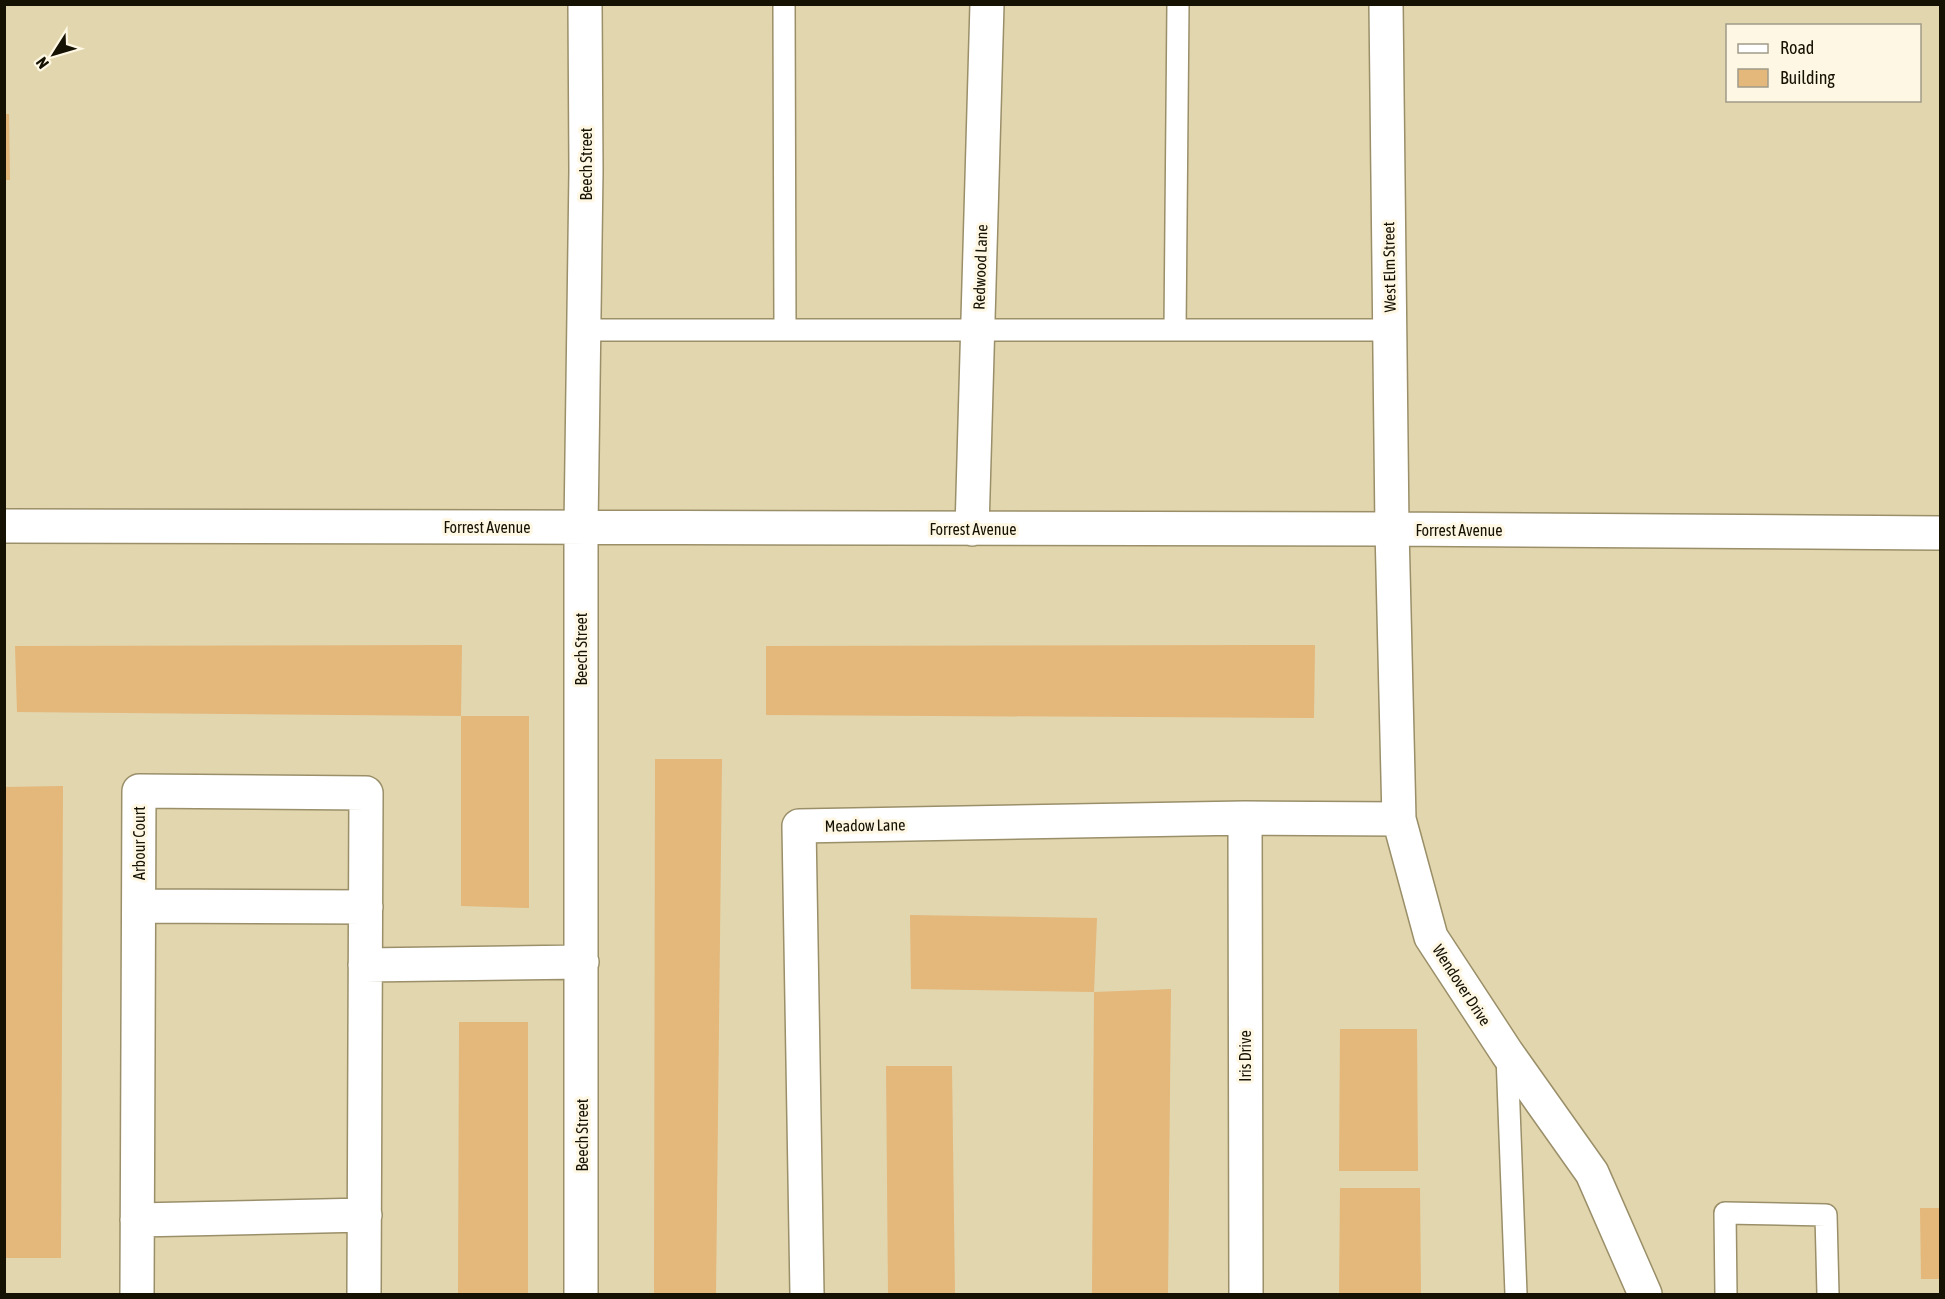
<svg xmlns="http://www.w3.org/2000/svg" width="1945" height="1299" viewBox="0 0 1945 1299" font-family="'Asap Condensed',sans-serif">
<rect width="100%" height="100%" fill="#e2d6ae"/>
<path fill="#e4b77b" d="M4,114h5l1,66h-6z
M462,645l-1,71 -444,-4 -2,-66z
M1315,645l-1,73 -548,-3v-69z
M461,716h68v192l-68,-2z
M655,759h67l-6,535h-62z
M63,786l-2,472h-57v-471z
M910,915l187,3 -3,74 77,-3 -3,305h-76l2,-302 -183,-3z
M459,1022h69v272h-70z
M1340,1029h77l1,142h-79z
M886,1066h66l3,228h-67z
M1340,1188h80l1,106h-82z
M1920,1208h20v71h-19z"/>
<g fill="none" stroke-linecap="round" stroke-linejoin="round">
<g stroke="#9a8f69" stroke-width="24">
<path id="service" d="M784,4l1,326
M584,330h805
M1175,330l3,-326
M1507,1055l9,239
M1726,1294l-1,-81 101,2 2,79"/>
</g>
<g stroke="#9a8f69" stroke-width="36">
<path id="minor" d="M1386,4l6,525 7,290 32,118 76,116 85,120 53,121
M4,526l1388,3 548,4
M972,529l15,-525
M1245,818l1,476
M139,906l227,1
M365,965l217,-3
M137,1220l228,-5
M137,1294l2,-503 227,2 -2,501
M581,1294v-766l5,-357 -1,-167
M807,1294l-8,-468 446,-8 154,1"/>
</g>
<use href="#service" stroke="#fff" stroke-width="21"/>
<use href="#minor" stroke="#fff" stroke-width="33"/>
</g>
<g text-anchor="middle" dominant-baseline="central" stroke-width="6" stroke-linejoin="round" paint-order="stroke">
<g font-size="16" fill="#151103" stroke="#fdf7e3">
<text transform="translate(586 164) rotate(-90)">Beech Street</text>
<text transform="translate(980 267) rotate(-88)">Redwood Lane</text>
<text transform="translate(1389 267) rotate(-91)">West Elm Street</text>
<text x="487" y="527">Forrest Avenue</text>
<text x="973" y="529">Forrest Avenue</text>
<text x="1459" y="530">Forrest Avenue</text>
<text transform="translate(581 649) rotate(-90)">Beech Street</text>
<text transform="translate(865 825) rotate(-1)">Meadow Lane</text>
<text transform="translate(139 843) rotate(-90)">Arbour Court</text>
<text transform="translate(1462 985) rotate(57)">Wendover Drive</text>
<text transform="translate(1245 1056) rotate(-90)">Iris Drive</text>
<text transform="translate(582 1135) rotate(-90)">Beech Street</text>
</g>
</g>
<rect width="1945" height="1299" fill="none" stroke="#151103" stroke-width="12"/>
<rect x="1726" y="24" width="195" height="78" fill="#fdf7e3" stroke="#a09b89" stroke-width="1.5"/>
<rect x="1738" y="44" width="30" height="9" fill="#ffffff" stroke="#a09b89" stroke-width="1.5"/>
<text x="1780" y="54" font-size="18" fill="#151103">Road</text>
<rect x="1738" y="69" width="30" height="18" fill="#e4b77b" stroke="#a09b89" stroke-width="1.5"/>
<text x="1780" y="84" font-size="18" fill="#151103">Building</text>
<g transform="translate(54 54) rotate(233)" stroke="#fdf7e3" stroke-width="4.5" paint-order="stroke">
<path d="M0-4.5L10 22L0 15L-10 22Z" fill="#151103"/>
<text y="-9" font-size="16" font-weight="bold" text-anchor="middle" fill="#151103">N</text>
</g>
</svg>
